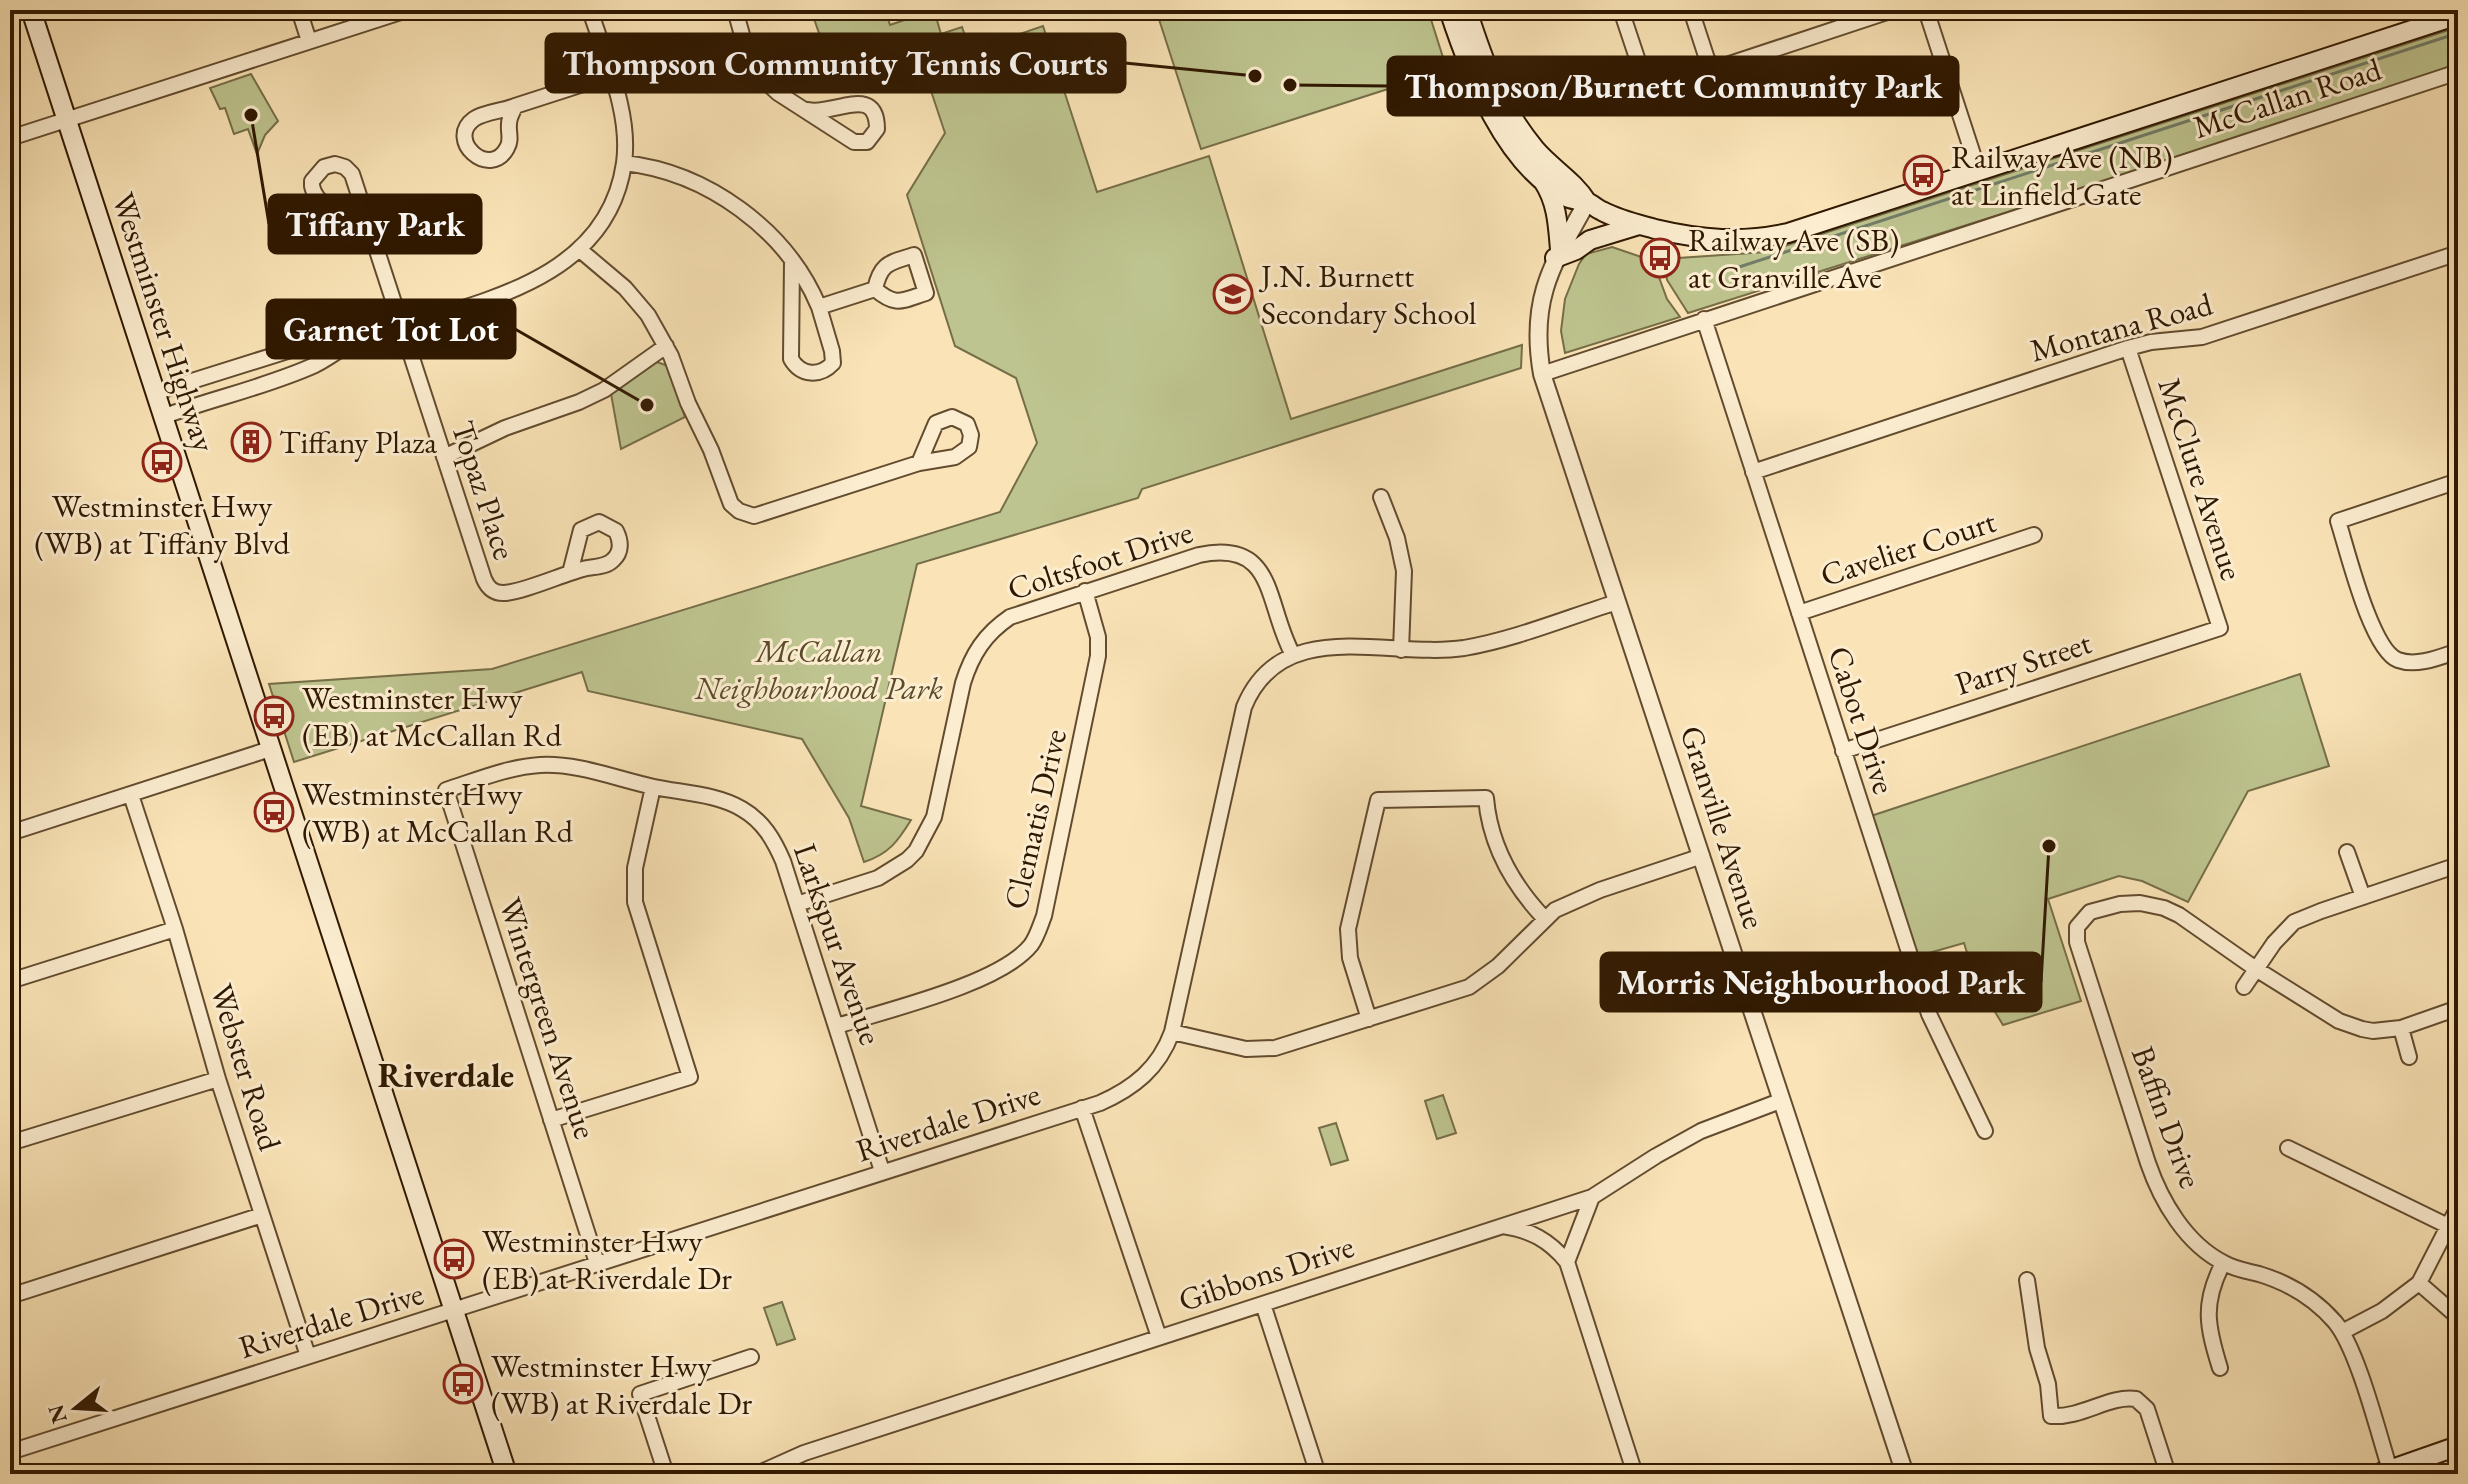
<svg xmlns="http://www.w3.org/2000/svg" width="2468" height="1484" viewBox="0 0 2468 1484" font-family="'EB Garamond',serif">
<rect width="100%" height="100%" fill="#fae4b7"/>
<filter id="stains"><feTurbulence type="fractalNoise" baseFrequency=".0025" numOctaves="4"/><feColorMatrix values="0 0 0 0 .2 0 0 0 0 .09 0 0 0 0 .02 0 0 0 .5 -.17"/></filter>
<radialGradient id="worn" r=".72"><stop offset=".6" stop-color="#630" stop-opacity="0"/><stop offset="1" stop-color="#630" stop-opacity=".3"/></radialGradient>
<path fill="#bec48f" stroke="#766e48" stroke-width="2" d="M811,10h74l5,15 44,-15 7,24 21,-7 8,24 73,-25 54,166 112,-36 82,263 231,-74 -1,23 -379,121 -4,9 -221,66 -56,242 50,14c-13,21 -22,34 -47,42l-15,-44 -47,-79 -214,-48 -6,-19 -288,90 -25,-78 223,-15 508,-157 37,-69 -21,-65 -61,-32 -48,-151 38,-62 -22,-66 -59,-31h-44z
M1156,10h272l19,60 -246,79z
M2458,27v43l-770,243 -21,-33 -3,-21 102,-7z
M251,74l27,47 -13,14 -8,19 -9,-25 -14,5 -9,-26 -5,1 -10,-21z
M1612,247l41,14 14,38 13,18 -115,36 -4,-22 4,-32 14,-35 7,-10z
M657,362l11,4 17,51 -64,32 -10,-55z
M2300,674l29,92 -81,25 -60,111 -46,-21 -23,-5 -71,23 33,102 -78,24 -28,-46 -11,-36 -49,14 -44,-141z
M1443,1095l13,38 -19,6 -12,-38z
M1336,1123l12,37 -17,5 -12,-37z
M782,1302l13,37 -18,6 -13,-37z"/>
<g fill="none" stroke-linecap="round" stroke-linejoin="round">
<path stroke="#727c67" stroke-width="3" d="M1733,269l725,-236"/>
<g stroke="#624b2e" stroke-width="18">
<path id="minor" d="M299,10l10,31
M735,10l11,39 19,32 13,12 76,49h13l10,-13c0,-46 -44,-13 -69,-19
M1621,10l22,66 7,7 10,4 233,-77
M1691,10l16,49 7,9
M1926,10l52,160
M515,106c-2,6 -6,11 -6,18 -1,8 3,16 -2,24 -17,32 -62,-8 -33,-29 10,-7 29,-8 41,-13z
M515,106l96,-31
M10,138l397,-128
M624,163c83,9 163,67 195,144l56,-18
M366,217c-21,-6 -49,-7 -54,-31v-5l12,-14 11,-3 10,3 7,7 132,405c4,9 9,14 19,14 18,0 60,-19 80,-24 10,-3 22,-1 30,-9 9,-8 8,-19 3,-29l-17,-9 -18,8 -11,43
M580,250l45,38 23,27 23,41 17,47 23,47 20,54 8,7 15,5 165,-53 36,-6 14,-10 2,-12 -4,-11 -15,-7 -16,6 -17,40
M914,255l12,38c-25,8 -30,14 -51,-4 6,-27 15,-26 39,-34z
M792,261l-1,98c10,17 29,18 42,4l-1,-12 -13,-44
M1704,319l225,695 56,117
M1542,374l916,-302
M157,392l137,-43 55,-6
M165,416c49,-18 101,-29 150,-51 14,-7 27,-18 42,-24 98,-36 249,-50 267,-178 7,-51 -19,-105 -34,-153
M444,457l61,-29 74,-26 25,-12 62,-44
M1753,472l375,-124 23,-6 51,-5 256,-84
M2458,481l-120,40c9,28 33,129 60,139 19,7 42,-3 60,-9
M1381,497l16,41 7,33 -3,79
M1799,613l235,-78
M1843,751l377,-123 -92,-280
M131,795l44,134 43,150 90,277
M10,833l260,-84
M2347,852l16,45
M797,904l81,-26 29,-18 9,-9 18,-34 29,-134c9,-29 22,-49 47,-66l189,-62c78,-16 66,49 94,100
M10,981l165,-52
M2244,987l30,-44 20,-21 27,-11 137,-46
M1369,1019l-19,-61 -2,-29 30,-129 108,-2c4,47 26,86 58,120
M837,1026c50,-16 163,-42 194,-81 6,-8 9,-19 13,-29l54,-260v-19l-13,-46
M2401,1028l8,29
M1172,1032l74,17 29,-1 194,-61 29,-21 57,-56 45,-20 102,-34
M1082,1108l77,229
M551,1120l139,-43 -55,-175v-34l18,-81
M10,1143l208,-64
M2288,1148l160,78
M1592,1197l-25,65 68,212
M1503,1226c27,4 46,14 64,36
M597,1263l-151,-473c31,-10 62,-23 94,-25 38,-2 77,14 114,22 29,6 63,7 88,22 21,12 32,31 41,52l99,310
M2027,1280l10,68 11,36 3,32c32,2 58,-21 85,-17l11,10 21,65
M2419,1283l39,34
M10,1296l252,-81
M1263,1304l55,170
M2342,1332l40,-21 37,-28 39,-76
M2220,1368c-13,-42 -18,-64 3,-105
M10,1452l1090,-349c34,-15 59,-35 72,-71l72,-325c38,-93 145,-48 220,-59 52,-9 102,-30 153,-46
M2390,1470c-12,-38 -32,-120 -55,-148 -21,-24 -46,-39 -76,-48 -12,-3 -25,-5 -35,-11 -38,-19 -63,-62 -76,-100l-71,-221v-15l13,-15 30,-8 20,-1 24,5 15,7 77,54 83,52 23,8 11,2 28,-3 57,-20
M666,1474l-26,-80 111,-37
M757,1474l47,-21 788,-256 64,-41 45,-25 79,-30"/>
</g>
<g stroke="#624b2e" stroke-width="20">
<path id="tertiary" d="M1587,202c-35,63 -58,97 -45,172l363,1100"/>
</g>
<g stroke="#2f1800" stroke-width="22">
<path id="secondary" d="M31,10l476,1464
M1449,10c20,61 56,158 120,188 5,2 12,2 18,4 5,2 10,7 15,9 17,9 35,13 53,18 46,11 87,14 133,4l670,-218
M1467,10c17,53 32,95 68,139 16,19 38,31 52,53
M1543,181c14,21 15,44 17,69
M1555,258l21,-8 14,-10 49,-15
M2378,1474l80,-28"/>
</g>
<use href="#minor" stroke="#fcedd0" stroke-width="14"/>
<use href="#tertiary" stroke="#fcedd0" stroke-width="16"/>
<use href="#secondary" stroke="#fcedd0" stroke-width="18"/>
</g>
<defs>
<g id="bus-ring" transform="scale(2)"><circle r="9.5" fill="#fcedd0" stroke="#8f2418" stroke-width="1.5"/><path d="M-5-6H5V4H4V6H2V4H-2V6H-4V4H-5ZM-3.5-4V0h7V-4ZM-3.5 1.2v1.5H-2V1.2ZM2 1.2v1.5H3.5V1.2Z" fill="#8f2418"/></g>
<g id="school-ring" transform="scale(2)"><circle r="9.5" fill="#fcedd0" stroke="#8f2418" stroke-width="1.5"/><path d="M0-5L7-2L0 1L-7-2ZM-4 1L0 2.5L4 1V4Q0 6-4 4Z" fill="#8f2418"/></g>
<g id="building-ring" transform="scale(2)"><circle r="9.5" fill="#fcedd0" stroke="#8f2418" stroke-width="1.5"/><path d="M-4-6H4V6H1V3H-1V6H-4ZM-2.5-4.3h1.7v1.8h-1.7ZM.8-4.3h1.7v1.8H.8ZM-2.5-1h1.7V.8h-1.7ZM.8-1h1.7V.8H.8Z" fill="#8f2418"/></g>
</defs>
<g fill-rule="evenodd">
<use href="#bus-ring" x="1923" y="175"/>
<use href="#bus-ring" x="1660" y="258"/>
<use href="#school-ring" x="1233" y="294"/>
<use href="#building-ring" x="251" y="442"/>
<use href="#bus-ring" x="162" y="462"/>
<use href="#bus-ring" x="274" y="716"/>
<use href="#bus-ring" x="274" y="812"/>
<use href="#bus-ring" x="454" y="1259"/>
<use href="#bus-ring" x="463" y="1384"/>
</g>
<g text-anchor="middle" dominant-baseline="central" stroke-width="6" stroke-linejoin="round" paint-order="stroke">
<g font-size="32" fill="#2f1800" stroke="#fcedd0">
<text transform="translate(2287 98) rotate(-18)">McCallan Road</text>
<text transform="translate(164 322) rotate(72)">Westminster Highway</text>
<text transform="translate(2121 327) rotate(-15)">Montana Road</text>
<text transform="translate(2201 479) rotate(72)">McClure Avenue</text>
<text transform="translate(484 490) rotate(72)">Topaz Place</text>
<text transform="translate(1908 548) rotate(-18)">Cavelier Court</text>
<text transform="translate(1100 560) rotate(-18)">Coltsfoot Drive</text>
<text transform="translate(2023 663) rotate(-18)">Parry Street</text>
<text transform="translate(1862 720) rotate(72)">Cabot Drive</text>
<text transform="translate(1035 819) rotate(-77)">Clematis Drive</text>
<text transform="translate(1723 827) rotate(72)">Granville Avenue</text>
<text transform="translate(838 944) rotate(71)">Larkspur Avenue</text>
<text transform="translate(548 1018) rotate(72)">Wintergreen Avenue</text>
<text transform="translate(246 1067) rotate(73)">Webster Road</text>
<text transform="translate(2167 1117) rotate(70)">Baffin Drive</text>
<text transform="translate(948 1122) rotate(-18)">Riverdale Drive</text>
<text transform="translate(1266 1273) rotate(-18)">Gibbons Drive</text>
<text transform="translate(331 1320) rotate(-17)">Riverdale Drive</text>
</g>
<g font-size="32" fill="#2f1800" stroke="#fcedd0" text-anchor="start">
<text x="1951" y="157">Railway Ave (NB)<tspan x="1951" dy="37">at Linfield Gate</tspan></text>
<text x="1688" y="240">Railway Ave (SB)<tspan x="1688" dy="37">at Granville Ave</tspan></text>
<text x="1261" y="276">J.N. Burnett<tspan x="1261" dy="37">Secondary School</tspan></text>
<text x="279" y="442">Tiffany Plaza</text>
<text x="162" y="506" text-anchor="middle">Westminster Hwy<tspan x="162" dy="37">(WB) at Tiffany Blvd</tspan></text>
<text x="302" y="698">Westminster Hwy<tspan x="302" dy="37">(EB) at McCallan Rd</tspan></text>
<text x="302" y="794">Westminster Hwy<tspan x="302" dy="37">(WB) at McCallan Rd</tspan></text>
<text x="482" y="1241">Westminster Hwy<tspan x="482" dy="37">(EB) at Riverdale Dr</tspan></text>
<text x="491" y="1366">Westminster Hwy<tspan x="491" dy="37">(WB) at Riverdale Dr</tspan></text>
</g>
<g font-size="32" font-style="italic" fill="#5a4c2b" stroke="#fcedd0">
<text x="819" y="651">McCallan<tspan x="819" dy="37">Neighbourhood Park</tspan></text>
</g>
<g font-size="34" font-weight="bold" fill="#2f1800" stroke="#fcedd0">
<text x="446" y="1075">Riverdale</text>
</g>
</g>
<path fill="none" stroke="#2f1800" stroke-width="3" d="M1255 76L1125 63M1290 85L1388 86M251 115L269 224M647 405L515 329M2049 846L2041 982"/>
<g fill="#2f1800" stroke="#fcedd0" stroke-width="3">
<circle cx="1255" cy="76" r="8"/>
<circle cx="1290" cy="85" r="8"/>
<circle cx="251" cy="115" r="8"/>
<circle cx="647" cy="405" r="8"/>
<circle cx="2049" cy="846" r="8"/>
</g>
<g fill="#2f1800" stroke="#2f1800" stroke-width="3">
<rect x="546" y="34" width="579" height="58" rx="8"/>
<rect x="1388" y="57" width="570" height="58" rx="8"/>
<rect x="269" y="195" width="212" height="58" rx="8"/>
<rect x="267" y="300" width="248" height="58" rx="8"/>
<rect x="1601" y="953" width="440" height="58" rx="8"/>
</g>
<g font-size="34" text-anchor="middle" font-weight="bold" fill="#fff">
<text x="835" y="75">Thompson Community Tennis Courts</text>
<text x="1673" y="98">Thompson/Burnett Community Park</text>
<text x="375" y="236">Tiffany Park</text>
<text x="391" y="341">Garnet Tot Lot</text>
<text x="1821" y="994">Morris Neighbourhood Park</text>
</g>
<rect width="2468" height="1484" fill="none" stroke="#fae4b7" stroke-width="40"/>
<rect x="12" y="12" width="2444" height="1460" fill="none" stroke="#2f1800" stroke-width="4"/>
<rect x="20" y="20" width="2428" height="1444" fill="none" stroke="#2f1800" stroke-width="2"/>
<g transform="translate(76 1408) rotate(252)" stroke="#fcedd0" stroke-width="6" paint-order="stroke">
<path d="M0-6L14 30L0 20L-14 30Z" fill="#2f1800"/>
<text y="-12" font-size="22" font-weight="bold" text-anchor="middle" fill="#2f1800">N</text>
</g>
<rect width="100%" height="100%" filter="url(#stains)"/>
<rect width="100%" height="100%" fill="url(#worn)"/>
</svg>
